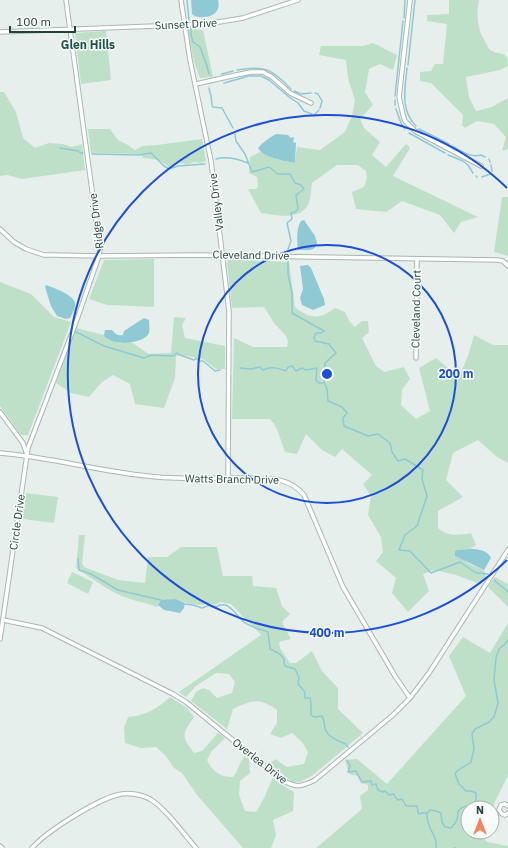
<svg xmlns="http://www.w3.org/2000/svg" width="508" height="848" viewBox="0 0 508 848" font-family="'IBM Plex Sans',sans-serif">
<rect width="100%" height="100%" fill="#e6efeb"/>
<path fill="#bfe0c8" d="M449,0h30c-3,17 -2,28 7,43 1,2 2,4 3,6 10,8 19,-1 19,17l-8,4 -34,7 3,20 7,14 16,-4 16,-9v51l-6,2 4,-14 -12,-13 -17,-3 -12,7 -3,-3 1,-10 -32,-32 -11,-2v-9l11,-1 4,-7h8l4,-40 -20,-3v-6l22,-1z
M187,29l16,1 10,47 -13,1 -6,-16z
M106,31l5,49 -30,4 -6,-50 1,-1z
M373,43l24,12 -4,15 -13,-6 -11,5 -4,23 8,13 -13,14 4,9 16,14 -8,13 14,12 20,-23 4,4 -17,28 85,41 -17,5 -7,11 -14,-18 -38,-14 -16,11 -30,-3 -4,-17 12,-5 3,-9 -1,-7 -8,-6h-21l-25,18c-1,6 -1,16 -4,22 -9,16 -33,10 -47,8l-13,-24h8l2,-3 -1,-9 -8,-4 1,-16 10,-5 18,8 17,3 2,-16 23,3 25,-18 7,-16 3,-16 -7,-22 -2,-18 -27,-5 2,-9h42z
M0,92h4l12,20 7,26 12,10 14,-5 14,1 9,3 10,-3 3,26 -63,9 -15,-4 -7,1z
M88,129h22l8,11 10,5 7,5 8,-4 14,-1 45,-6 4,22 -5,2 -7,-1 -6,3 -7,-2 -12,4 -10,-7 -16,-2 -2,-4 -50,-1z
M502,197h6v59l-14,-4z
M154,259v48l-47,-2 -18,-6 15,-39z
M229,259l60,3 6,45c15,12 24,13 40,1l10,4 5,10 5,5 7,-6h6l1,11 -7,6 14,28 8,6 20,-5 6,12 -8,11 -1,15 15,14 14,-8 -11,-43 17,-10 23,19 10,-24 5,-18 19,10h15v118l-11,-6 -19,-17 -25,13 -7,27 17,17 -25,14v17c10,9 21,7 33,5l5,12 -6,4 -13,1 10,13 17,7 2,7 -6,7 -24,-9 -21,-5 -12,4 6,17 -21,21 -16,-19 4,-15 -20,-17 7,-9 -2,-15 -13,-22 3,-19 -8,-12 9,-9 -30,-26 -7,8 -13,-7 -16,-16 -9,20 -12,-2c-5,-12 -6,-24 -15,-33h-38l2,-81 19,9h34l1,-6 -2,-5 -12,-13 -10,-16 -32,1 -5,-46z
M0,282l31,12 23,23 17,5 -43,113h-7l-21,-29z
M174,317l12,1 -4,7 3,13 40,8v23h-9l-13,-10 -21,-4 -6,1 -1,22 -11,30 -29,-4 -5,-20 -17,-9 -12,8 -12,14 -18,-4 -15,-10 20,-55 28,7 3,4 12,3h12l18,12 22,-1z
M26,493l32,4 -4,26 -31,-4z
M79,535h6l-3,28 2,4 34,13 27,3 3,-26h19l14,-10h36l6,29h29l1,10 23,2 6,18 8,8 -8,8 9,17 -12,3 1,6 10,15h6l16,-12 10,20 16,17v21l25,24 -50,42 -13,7h-8l-22,-18 5,-5 12,8 17,-3 4,-12 -6,-10 -10,-9 -11,5 -11,-4 7,-11v-13c-19,-13 -24,-10 -44,-1l-6,20 -36,-28 5,-9 7,-4 6,2 8,8 15,-5 3,-11 -6,-8 -13,-1 -20,13 -10,11 -7,-5 82,-57 -30,-31 -11,-2 -5,3c-5,-2 -7,-1 -13,0 -9,0 -18,-3 -26,-6l-4,1h-11l-4,7c-9,-4 -18,-5 -27,-8 -19,-6 -37,-20 -54,-31z
M72,572l21,10 -5,12 -21,-11z
M495,577l13,7v23l-20,-20z
M508,623v152l-14,29v10l-2,4v-10h-24v24h17l-2,5 4,5 21,4v2h-192l46,-39 -2,-13 8,-6v-5l-7,-2 -4,-7 -8,-2 -4,-14 12,-1 30,25 79,-88 -17,-40 14,-19 27,16z
M170,697l17,11 7,9c-12,18 -13,18 0,36l8,-2 16,-18 7,5 -14,14 -4,8c5,11 14,18 26,17 6,-7 5,-13 12,-21l4,3 1,14 -10,8 -1,14 6,16 11,1 8,-14 9,-21 6,6 15,9 -1,19 -20,9 3,15 -5,13h-28l-46,-53 -15,-22 -8,-5 -8,-12 -10,-9 -15,1 -16,-5 -1,-15 4,-11c17,-1 30,-9 42,-20z"/>
<path fill="#8ec9d4" d="M191,0h27c1,4 1,9 -2,12 -5,6 -19,7 -24,2z
M276,134l12,1 3,3 2,-1 1,1 -1,4 3,1 -1,20c-10,-2 -32,-5 -37,-15 5,-6 11,-10 18,-14z
M304,220l11,16 2,7 -2,5 -5,2h-12c-1,-9 -2,-21 3,-29z
M308,265l3,3 13,31 1,6 -12,5 -11,-5 -2,-7 3,-9 -3,-23z
M46,285c6,2 28,10 29,18 1,4 -3,11 -5,15l-4,1 -9,-3 -6,-10 -6,-19z
M144,318l5,2c0,4 1,9 0,13 -5,11 -32,12 -41,6 -1,0 -4,-3 -4,-4l1,-5h7c3,4 6,6 11,5l1,-4z
M470,549c9,0 17,1 21,9l-7,12 -29,-14v-5l2,-1z
M176,599l9,4 -1,5 -4,5 -16,-3 -6,-5 3,-5z"/>
<g fill="none" stroke-linecap="round" stroke-linejoin="round">
<path stroke="#8ec9d4" stroke-width="1.5" d="M187,0l2,20
M404,18l1,-18
M191,28v7l2,7 7,5 6,16 3,11
M408,65l7,-65
M407,68c-2,21 -7,42 9,58
M237,70c28,-5 35,-1 54,19
M222,74l11,-3
M224,83l25,-7h12l8,4 20,17 9,6 6,8 8,3
M209,88l1,5 1,2 1,10 1,2 9,1 11,20
M294,91l7,3 10,-1
M315,93l3,1 4,7 -2,7
M395,96l8,-75
M395,100v5
M396,109l5,14 4,6
M315,114l4,-4
M419,129l30,15
M409,133l36,20
M235,134l1,7 9,13 7,18 17,-5 9,7h12l5,9 6,2 3,4 -8,6 2,14 -3,3 -4,1 1,6 -5,4 4,18 -3,8
M452,146c10,5 18,12 29,9l4,2
M60,148l18,3 4,3 1,-2
M92,154l47,1 12,-2 13,13 5,3 9,-3 27,-2
M448,155l15,6 5,4 5,8
M216,159c10,-3 22,0 32,4
M489,159l1,3
M491,165l1,6
M476,176l1,1
M482,177l8,-3
M288,259v15l4,19v20l32,18 -3,2h-5l-2,4 1,4 14,3 7,9 -11,10 -1,19 3,7 1,12 14,6 5,6 -4,5 1,8 24,10 10,-2 12,9 2,9 6,9 7,-2 18,11 -1,9 5,17 -10,30 -12,9 -6,15 11,1 21,22 29,-11 16,11 12,1
M76,332l28,14 40,12 7,-3 22,1 4,-3 3,2 14,5 2,-2 3,3h4l12,10 5,-1
M240,368l11,1 9,-2 3,3c8,-4 15,-2 23,1l2,-4 4,-1 4,5 6,-3 4,2 11,-2 -1,12 3,3h4
M78,559l1,11 12,4 27,16 43,10
M494,580l14,12
M185,604l8,1 9,3 8,-3 6,2c13,-8 19,8 28,15 6,5 16,7 24,10l2,17 10,5 4,5v4l1,3 10,3 4,8 -1,7 7,8v6h5l1,5v12l3,2 8,-1c3,5 2,8 3,13 3,8 13,12 21,15l2,3
M347,760l3,6 -2,6 8,-1 6,11 9,-1 1,4 4,-1 2,6 5,2 2,-1 4,4 5,-1 1,3 3,3 4,-1 4,7h11l1,7 2,1 2,-1h5
M436,848c2,-14 -10,-18 -9,-35l3,-3 6,1 5,2 1,9 3,5 6,1c6,-6 7,-9 7,-17 6,-7 12,-3 18,-9v-9l-5,-2h-5l-7,-7 -4,-10c3,-6 10,-7 16,-12l3,-13 -2,-15 3,-5 14,-7 5,-5 4,-14 -4,-23 2,-22 3,-9 6,-5 3,-4
M454,848h2"/>
<g stroke="#a8b8b2" stroke-width="5.5">
<path id="street" d="M181,0l9,60 21,101 18,150 -1,167
M410,0l-11,97 4,18 2,6 10,10 66,35
M0,32l207,-8 36,-6 55,-18
M196,84l40,-9 15,-3h12l9,5 18,16 21,10
M0,229l14,13 12,7 18,6h8l47,1 99,-1 299,5 6,1 5,5
M416,358l1,-99
M0,412l23,31 4,12 -27,184
M0,453c50,4 98,18 147,23 32,4 64,2 95,2 24,1 45,-3 62,17l39,92 52,89 15,22
M27,455l1,-7 47,-123 24,-69 1,-7 -34,-249
M3,620l39,8 131,66 13,8 96,78c14,8 19,7 33,0l78,-65 17,-17 19,-25 79,-123
M508,806l-3,-2 -4,1 -2,5 3,4 3,1 3,-2
M0,846l2,2
M32,848c15,-17 63,-47 85,-53 10,-3 24,-1 33,4 16,10 33,34 46,49"/>
</g>
<use href="#street" stroke="#fff" stroke-width="3.5"/>
</g>
<g fill="none" stroke="#1d4ed8" stroke-width="2">
<circle cx="327" cy="374" r="129"/>
<path d="M507 560A259 259 0 1 1 507 188"/>
</g>
<g text-anchor="middle" dominant-baseline="central" stroke-width="3" stroke-linejoin="round" paint-order="stroke">
<g font-size="11" fill="#24423a" stroke="#f7fbf9">
<text transform="translate(186 24) rotate(-3)">Sunset Drive</text>
<text transform="translate(216 202) rotate(-97)">Valley Drive</text>
<text transform="translate(96 221) rotate(-97)">Ridge Drive</text>
<text transform="translate(251 255) rotate(1)">Cleveland Drive</text>
<text transform="translate(416 309) rotate(-89)">Cleveland Court</text>
<text transform="translate(232 479) rotate(1)">Watts Branch Drive</text>
<text transform="translate(17 522) rotate(-82)">Circle Drive</text>
<text transform="translate(260 761) rotate(38)">Overlea Drive</text>
</g>
<g font-size="12" font-weight="bold" fill="#1f5548" stroke="#f7fbf9">
<text x="88" y="44">Glen Hills</text>
</g>
</g>
<circle cx="327" cy="374" r="6" fill="#1d4ed8" stroke="#f7fbf9" stroke-width="2"/>
<g font-size="12" text-anchor="middle" font-weight="bold" fill="#1d4ed8" stroke="#f7fbf9" stroke-width="3" stroke-linejoin="round" paint-order="stroke">
<text x="456" y="378">200 m</text>
<text x="327" y="637">400 m</text>
</g>
<g transform="translate(480 820)"><circle r="19" fill="#f7fbf9" stroke="#a3b1ad"/>
<path d="M0-3L7 15L0 10L-7 15Z" fill="#f4845f"/>
<text y="-6" font-size="11" font-weight="bold" text-anchor="middle" fill="#24423a">N</text>
</g>
<path d="M10 26v6h65v-6" fill="none" stroke="#24423a" stroke-width="2"/>
<text x="16" y="26" font-size="12" fill="#24423a" stroke="#f7fbf9" stroke-width="3" paint-order="stroke">100 m</text>
</svg>
